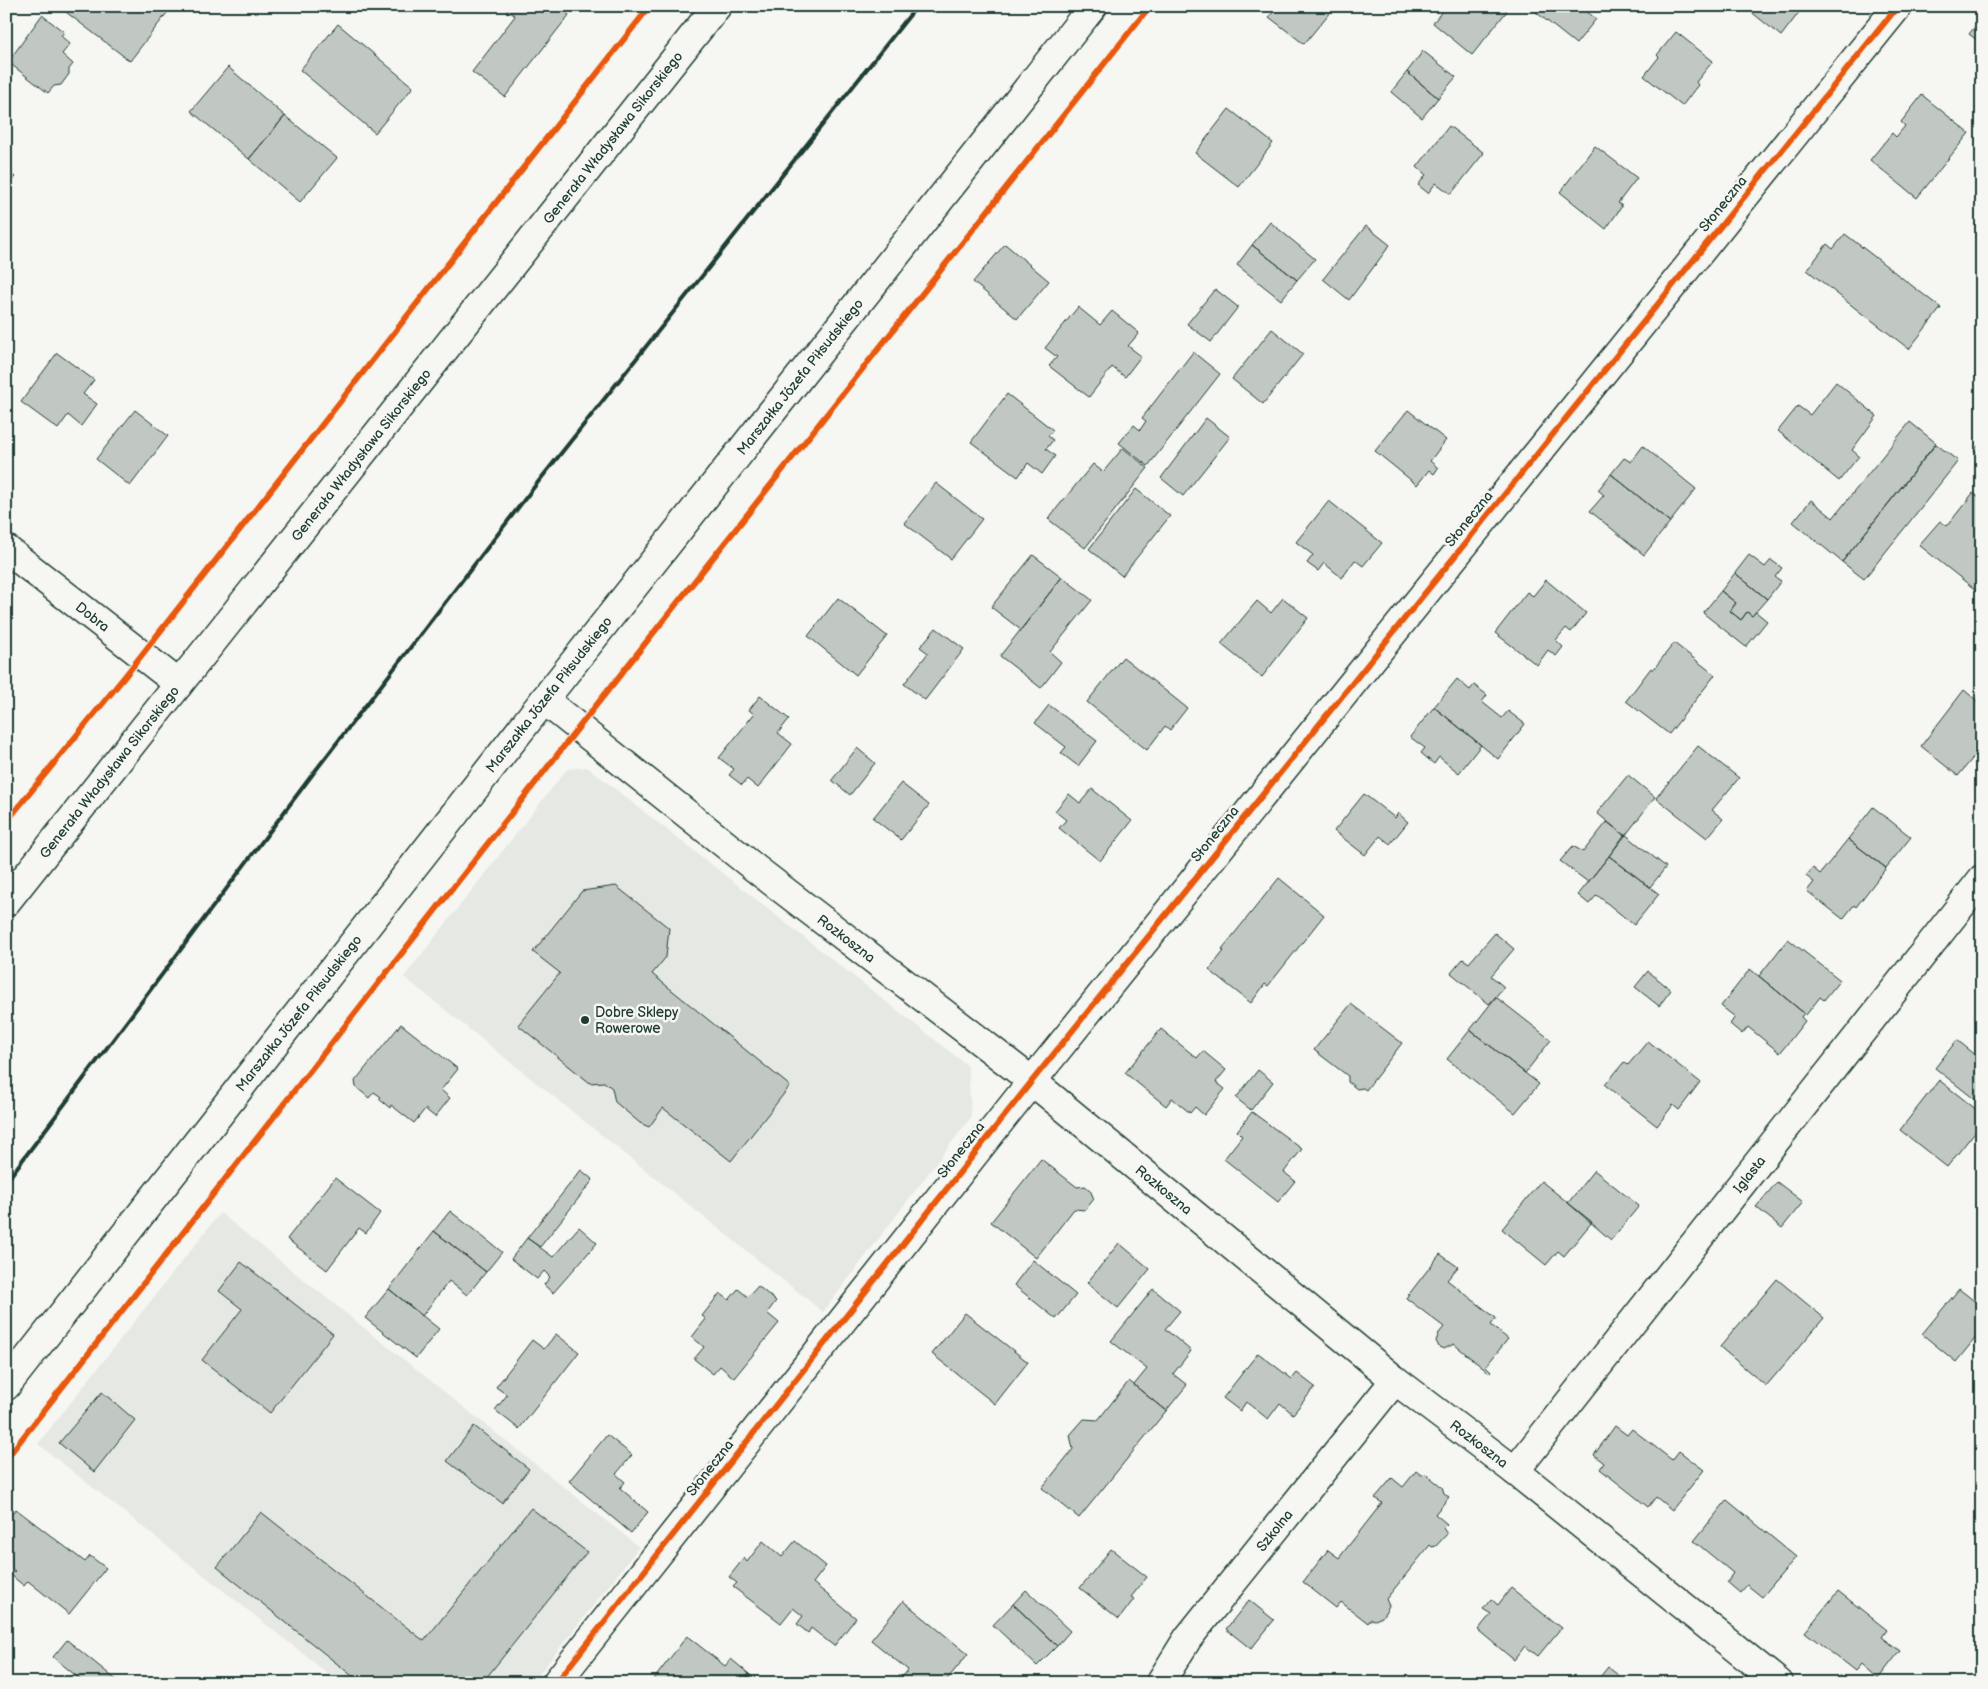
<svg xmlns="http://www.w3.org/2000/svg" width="1988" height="1689" viewBox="0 0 1988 1689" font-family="'Balsamiq Sans',sans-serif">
<rect width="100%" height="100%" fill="#f6f6f2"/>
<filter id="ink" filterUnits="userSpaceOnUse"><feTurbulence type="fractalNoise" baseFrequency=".02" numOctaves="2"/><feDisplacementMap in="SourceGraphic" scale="10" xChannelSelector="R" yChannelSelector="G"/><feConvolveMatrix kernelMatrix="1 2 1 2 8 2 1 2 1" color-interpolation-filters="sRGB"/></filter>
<g filter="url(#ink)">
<path fill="#e6e8e4" d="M587,767l381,299 3,51 -148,195 -419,-335 163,-208z
M220,1213l419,334 -107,136h-192l-302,-239z"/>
<path fill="#c1c8c3" stroke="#1f3d34" d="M58,6h108l4,3 -40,52z
M503,6h57l-1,1 10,8 -64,82 -33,-25 43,-56z
M1278,6h47l6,5 -27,33 -35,-27z
M1446,6h56l5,5 -35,44 -39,-32z
M1534,6h46l16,13 -20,25 -44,-35z
M1744,6h60l-23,30z
M42,15l22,17 -3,4 9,8 -8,10 11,10 -4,5v5l-8,11 -7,1 -6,7 -40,-31z
M1982,18v26l-13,-10z
M338,24l75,63 -38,46 -75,-63z
M1676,32l37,29 -17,21 2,3 -16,21 -38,-30 15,-19 -2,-2z
M1423,51l33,26 -18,21 -31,-26z
M228,67l57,49 -36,43 -58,-48z
M1407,72l31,26 -16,20 -31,-26z
M1922,95l47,38 -52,65 -47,-38 22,-27 4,4 9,-11 -4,-4z
M1229,109l44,34 -34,44 -44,-34z
M285,116l52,42 -37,44 -51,-43z
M1449,126l35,27 -33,41 -15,-11 -8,10 -10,-8 8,-10 -9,-8z
M1595,146l42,32 -19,25 4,3 -16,23 -46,-37z
M6,171l9,6 -9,11z
M1270,222l45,37 -18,21 -45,-35z
M1366,226l24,19 -41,55 -26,-21z
M1845,234l96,74 -32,41 -44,-34v1l-58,-46 20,-26 6,5z
M1005,244l44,37 -32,38 -44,-37z
M1252,245l45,35 -16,20 -44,-35z
M1215,289l23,18 -27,35 -24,-18z
M1078,307l22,18 12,-14 27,22 -11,13 13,10 -16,21 -13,-10 -23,30 -40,-31 8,-9 -12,-9z
M1272,329l31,25 -40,50 -31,-25z
M1193,352l27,22 -72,92 -29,-23 15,-18 6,5 6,-9 -4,-3z
M57,353l37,27 -11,14 14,10 -16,22 -13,-11 -10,14 -37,-27z
M1836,382l41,34 -25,34 7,6 -20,25 -61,-50 20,-25 12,9z
M1007,394l46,36 -5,6 5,4 -7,9 9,7 -13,18 -14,-11 -10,14 -47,-35z
M135,410l33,26 -38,50 -34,-27z
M1408,410l38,30 -16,21 8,7 -4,6 -5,-4 -12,15 -42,-34z
M1206,418l24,19 -47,59 -22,-18z
M1910,422l26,21 -94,119 -49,-40 18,-22 22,18z
M1982,441v16l-8,-6z
M1936,444l22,17 -94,118 -22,-17z
M1643,446l53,43 -26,33 -59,-48 13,-16 7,4z
M1123,448l25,20 -63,80 -37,-29 45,-55 10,8z
M1611,474l59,48 -26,33 -54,-44 14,-16 -6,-5z
M936,483l46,36 -31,40 -47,-36z
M1136,489l34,27 -48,60 -33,-27z
M1973,493l9,6v96l-63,-50 21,-24 7,5z
M1329,501l53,42 -19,23 -8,-6 -13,18 -18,-15 -6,8 -11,-8 6,-8 -17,-13z
M1033,555l29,22 -41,53 -30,-23z
M1749,555l16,12 6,-7 11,8 -7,9 6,4 -14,18 -32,-26z
M1735,573l32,26 -15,17 -5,-4 -6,8 -11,-9 6,-8 -15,-12z
M1062,577l30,23 -42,52 11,10 -20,26 -41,-32z
M1546,580l40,33 -15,19 -5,-4 -10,12 7,7 -7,9 -8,-6 -11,15 -42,-32 32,-41 6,4z
M1721,591l15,12 -6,8 11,9 6,-8 5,4 4,-4 11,9 -21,26 -43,-34z
M838,598l49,38 -31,39 -48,-39z
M1283,598l25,20 -46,59 -41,-33 36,-43 14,12z
M936,628l28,21 -39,51 -21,-16 24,-31 -8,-6z
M1674,643l41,32 -46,59 -43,-33 25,-33 2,2z
M1123,657l64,51 -17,22 -5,-4 -18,24 -60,-48z
M1457,679l13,11 4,-5 13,10 -5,7 20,16 6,-7 17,13 -27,35 -64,-52z
M1964,690l18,15v42l-24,29 -37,-30z
M760,696l29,23 -11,14 14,11 -34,44 -11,-9 -5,6 -13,-10 5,-6 -15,-11 35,-44 -5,-4z
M1049,705l48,36 -19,25 -17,-13 5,-6 -31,-24z
M1434,707l47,38 -22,28 -20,-16 -5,7 -13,-11 4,-5 -15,-11z
M1698,746l41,32 -27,32 11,9 -16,19 -51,-40z
M857,748l18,15 -25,32 -18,-15z
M1628,775l27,22 -30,39 -28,-23z
M901,783l28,22 -28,35 -28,-22z
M1092,789l40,32 -32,40 -41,-33 7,-8 -11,-9 14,-17 11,9z
M1364,794l31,24 3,-5 10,9 -18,22 -10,-8 -15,19 -31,-24z
M1873,807l38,30 -25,31 -38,-29z
M1607,822l18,14 -37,46 -28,-21 13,-15 10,6z
M1625,834l41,33 -16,20 -41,-31z
M1848,839l38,29 -30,39 -2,-2 -11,14 -36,-28 7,-9 -8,-6 7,-8 7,6z
M1609,856l50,38 -25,31 -37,-30 -8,9 -11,-9z
M1279,878l45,37 -56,71 -3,-2 -14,19 -42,-33 15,-19 -2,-2z
M616,886l53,42 -3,29 -14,17 138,112 -59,75 -68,-53 -14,19 -9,-4 -25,-21 -3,-14 -8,-6 -14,1 -72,-58 42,-52 -27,-21 49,-61z
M1495,933l19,16 -23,27 13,11 -15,17 -38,-31 12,-14 6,4z
M1788,939l52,41 -16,20 -4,-3 -14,18 -47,-39z
M1750,969l54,44 -3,4 4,4 -25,32 -32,-26 -6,7 -12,-10 5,-7 -14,-11z
M1648,971l23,19 -12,16 -24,-19z
M1496,997l55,43 -26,33 -55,-43z
M1351,1004l51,39 -36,47 -3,-2 -6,1 -9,-7v-6l-34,-26z
M401,1024l57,45 -17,21 9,8 -15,19 -10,-8 -11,14 -23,-18 -1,3 -11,-9 2,-2 -7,-5 -5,6 -13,-11 -1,-6z
M1161,1029l36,29 6,-7 23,19 -10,12 9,7 -21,26 -9,-8 -5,6 -18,-15 -6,8 -41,-33z
M1470,1030l69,54 -24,29 -68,-54z
M1957,1040l25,20v45l-47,-37z
M1648,1041l52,41 -21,28 -6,-5 -16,21 -52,-41 19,-23 4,3z
M1258,1070l15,12 -22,28 -15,-12z
M1939,1080l43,34v9l-35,44 -47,-37z
M1252,1112l50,37 -18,23 11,9 -17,21 -54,-43 18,-23 -5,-5z
M1041,1159l36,28 8,-1 5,4 4,9 -9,11 -11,-1 -38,49 -45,-36z
M581,1170l12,10 -53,67 -13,-9z
M1594,1170l45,36 -28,34 -43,-37z
M335,1178l45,35 -14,20 -7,-5 -32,42 -40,-31z
M1541,1181l51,41 -28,34 -6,-5 -12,14 -44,-36z
M1777,1182l26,20 -21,26 -26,-21z
M450,1211l52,41 -16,20 -52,-41z
M579,1227l18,16 -44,50 -9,-8 6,-8 -6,-6 -7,8 -26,-20 16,-21 26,19z
M434,1231l52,41 -19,23 -18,-14 -27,35 -33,-27z
M1119,1243l31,26 -32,39 -31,-25z
M1440,1254l18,13 -11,13 49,38 -5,7 17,14 -22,27 5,5 -2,2 -35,-29 -10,5 -5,-2 -3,-6 3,-8 5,-6 -38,-29z
M1033,1260l43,35 -20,24 -42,-34z
M241,1262l92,72 -63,79 -68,-53 40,-51 -23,-18z
M1777,1279l47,39 -58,68 -46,-39z
M758,1286l18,15 -9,12 12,10 -45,55 -14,-12 -7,8 -19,-15 10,-12 -12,-10 14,-18 -4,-3 18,-23 9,7 9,-11 10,8z
M389,1289l50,40 -23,29 -51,-40z
M1153,1289l27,22 -15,18 26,22 -18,23 14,11 -21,26 -32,-26 13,-16 -36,-28z
M1959,1289l23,18v23l-26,32 -34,-28z
M965,1313l63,49 -33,42 -63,-50z
M556,1334l23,18 -60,77 -24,-19 12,-15 -11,-8 36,-47 12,9z
M1258,1353l34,26 5,-6 18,14 -22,27 -13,-11 -12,16 -22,-17 -6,9 -17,-13z
M1129,1381l37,30 -87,107 -37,-30 31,-39 -3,-14 14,-16 14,1z
M102,1392l33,28 -41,52 -35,-29z
M474,1426l55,43 -27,34 -55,-42z
M1615,1426l12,9 5,-6 40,31 7,-9 25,19 -32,40 -16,-13 -8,10 -48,-38 4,-6 -10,-8z
M607,1435l25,20 -16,19 9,8 -5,6 28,24 -17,21 -62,-52z
M1416,1471l5,4 5,-1 16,13 2,6 5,4 -14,17 12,10 -4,4 4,6 -11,12 -4,1 -2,-2 -44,54 3,7 -7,11 -7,3 -4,-1 -3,4 -27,-21 -5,6 -33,-26 25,-32 11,8 43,-55 -7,-5 17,-20 11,9z
M1727,1500l69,57 -34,40 -15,-12 -7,8 -13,-11 6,-9 -39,-32z
M531,1508l56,44 -105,131h-121l-144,-116 44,-55 163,129z
M16,1509l69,53 5,-6 16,12 -37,46 -41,-33 -4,5 -13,-11 4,-4 -9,-7v-43z
M763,1541l19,16 13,-16 31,25 -13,17 43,35 -22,28 -23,-18 -3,5 -11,-9 6,-8 -10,-8 -12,15 -48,-36 4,-4 -8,-6 15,-19 3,4z
M1111,1549l36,28 -16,20 3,2 -15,20 -39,-31z
M1511,1588l50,40 -23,28 -13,-10 -11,14 -36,-30 13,-16 -8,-5 8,-10 7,6z
M1026,1590l44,41 -13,15 -44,-42z
M1838,1591l49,39 -5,7 18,14 -22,28 -17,-15 -6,7 -50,-39z
M1249,1600l25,20 -23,29 -25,-20z
M903,1601l65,53 -24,29h-47l11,-13 -37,-30z
M1013,1604l44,42 -20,20 -44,-41z
M687,1636l38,30 6,-7 18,15 -7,9h-91z
M67,1640l53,43h-35l-32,-26z
M1608,1667l20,16h-33z
M749,1674l10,9h-17z"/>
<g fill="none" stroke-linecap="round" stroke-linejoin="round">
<g stroke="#1f3d34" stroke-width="31">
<g id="minor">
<path id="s1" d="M6,549l173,135"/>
<path id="s2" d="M544,700l212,169 276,212 363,299 120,91 264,212"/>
<path id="s3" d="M1515,1471l467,-592"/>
<path d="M556,1683l476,-602 866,-1075"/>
<path id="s4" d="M1160,1683l28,-45 207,-258"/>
</g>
</g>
<g stroke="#1f3d34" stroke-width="31">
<g id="secondary">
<path id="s5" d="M6,902l711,-896"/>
<path id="s6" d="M6,1386l538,-686 549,-694"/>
</g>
</g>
<use href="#minor" stroke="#f6f6f2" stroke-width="28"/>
<use href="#secondary" stroke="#f6f6f2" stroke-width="28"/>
<path stroke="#1f3d34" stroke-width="4" d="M6,1182l306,-407 219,-284 386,-485"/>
<g stroke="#f6f6f2" stroke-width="9">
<path id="cycleway" d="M6,822l120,-147 524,-669
M6,1459l573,-732 571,-721
M556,1683l476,-602 866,-1075"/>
</g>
<use href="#cycleway" stroke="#e8590c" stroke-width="6"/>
</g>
</g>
<circle fill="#1f3d34" stroke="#f6f6f2" stroke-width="2" cx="585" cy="1020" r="5"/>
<g text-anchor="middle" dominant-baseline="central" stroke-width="5" stroke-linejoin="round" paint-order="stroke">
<g font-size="14" fill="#1f3d34" stroke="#f6f6f2">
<text stroke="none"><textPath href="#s5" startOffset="976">Generała Władysława Sikorskiego</textPath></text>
<text transform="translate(1723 204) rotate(-51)">Słoneczna</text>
<text stroke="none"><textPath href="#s6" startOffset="1284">Marszałka Józefa Piłsudskiego</textPath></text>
<text stroke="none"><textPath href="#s5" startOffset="571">Generała Władysława Sikorskiego</textPath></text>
<text transform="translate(1469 519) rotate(-51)">Słoneczna</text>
<text stroke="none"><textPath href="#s1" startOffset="110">Dobra</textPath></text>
<text stroke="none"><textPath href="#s6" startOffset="879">Marszałka Józefa Piłsudskiego</textPath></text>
<text stroke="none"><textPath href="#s5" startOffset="166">Generała Władysława Sikorskiego</textPath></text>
<text transform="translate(1215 834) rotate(-51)">Słoneczna</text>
<text stroke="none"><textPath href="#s2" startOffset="385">Rozkoszna</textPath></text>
<text stroke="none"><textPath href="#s6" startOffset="474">Marszałka Józefa Piłsudskiego</textPath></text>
<text transform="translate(961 1150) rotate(-52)">Słoneczna</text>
<text stroke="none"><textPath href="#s3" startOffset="378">Iglasta</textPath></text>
<text stroke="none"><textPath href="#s2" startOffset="790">Rozkoszna</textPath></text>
<text stroke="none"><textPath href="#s2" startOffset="1195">Rozkoszna</textPath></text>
<text transform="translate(710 1468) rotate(-52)">Słoneczna</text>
<text stroke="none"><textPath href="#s4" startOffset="191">Szkolna</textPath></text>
</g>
<g font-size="14" fill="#1f3d34" stroke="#f6f6f2" text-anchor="start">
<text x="595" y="1012">Dobre Sklepy<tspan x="595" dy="16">Rowerowe</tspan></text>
</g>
</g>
<rect width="1988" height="1689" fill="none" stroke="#f6f6f2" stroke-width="25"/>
<rect x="12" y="12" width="1963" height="1664" fill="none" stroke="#1f3d34" stroke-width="2" filter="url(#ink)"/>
</svg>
